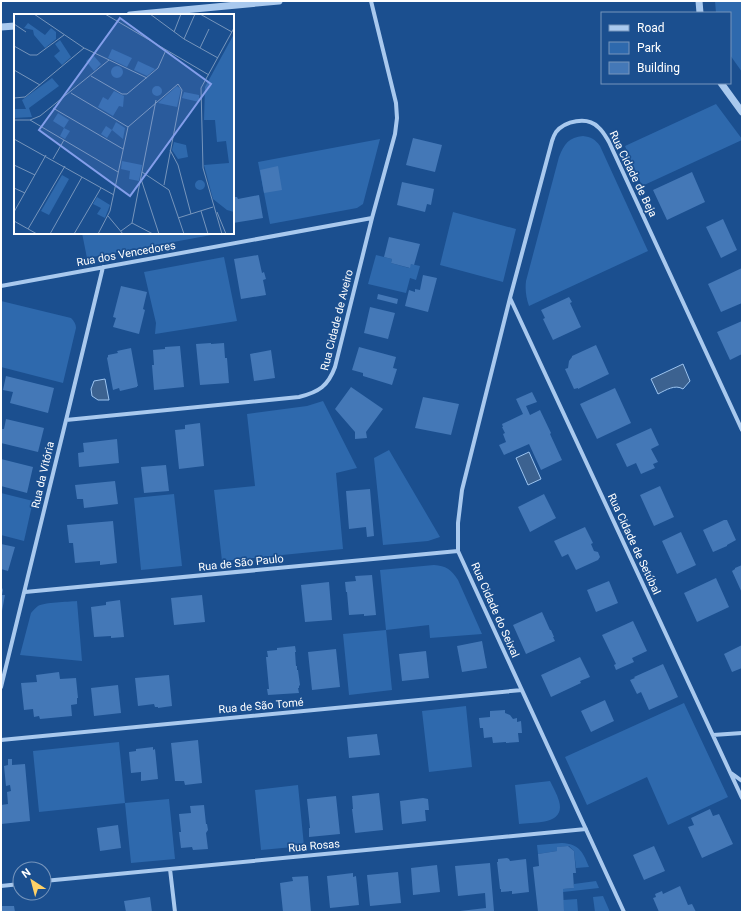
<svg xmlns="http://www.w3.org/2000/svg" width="743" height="913" viewBox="0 0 743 913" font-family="Roboto,sans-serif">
<rect width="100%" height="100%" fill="#1b4f8f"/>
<path fill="#2e69ad" d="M715,1h27v71l-12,-17v-42h-14z
M716,104l26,35v1l-100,46 -17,-40z
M583,136c8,1 12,3 17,10l48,105 -119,55c-3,-9 -4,-16 -3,-25l33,-124c5,-13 10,-20 24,-21z
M380,139l-17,65 -6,4 -87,16 -12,-62z
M453,212l63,17 -13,53 -63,-17z
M82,233h140l-135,25z
M376,255l16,4 -1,4 18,5 2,-4 9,2 -4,14 -6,-2 -4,15 -38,-9z
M224,257l13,64 -82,13 1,-11 -12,-51z
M1,301l70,17c3,3 5,6 5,10l-13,55 -62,-16z
M323,401l34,67 -21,5 7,76 -121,12 -8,-71 41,-4 -8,-72 60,-8z
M389,450l51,87 -12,4 -45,4 -9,-87z
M1,493l32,8 -9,40 -23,-6z
M174,494l8,72 -41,4 -7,-72z
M434,565c12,1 17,4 24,15l24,54 -52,4 -1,-13 -43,5 6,60 -43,5 -6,-61 43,-4 -6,-60z
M77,601l5,60 -62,-6 11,-42c2,-2 4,-5 7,-7 7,-4 29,-4 39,-5z
M684,703l44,94 -60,28 -21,-48 -60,28 -22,-48z
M466,706l6,61 -43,5 -7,-61z
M119,742l6,61 44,-4 6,60 -44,4 -6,-60 -86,9 -6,-61z
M550,781c3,6 7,13 9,20 7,24 -25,21 -40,23l-4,-39z
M298,785l6,61 -43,4 -6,-60z
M562,843c17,1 21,9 27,24l-13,1 -2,-17 -5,-5 -11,1 -1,4 -19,3 -1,-9z
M596,881l3,7 -36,4v-3l11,-1v-4z
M603,896l7,16h-15l-2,-15z
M577,899l1,13h-23l9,-1 -1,-11z"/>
<path fill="#3c6290" stroke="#9cc4f0" d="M683,364l7,17 -7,8c-8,-5 -17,1 -25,5l-7,-15z
M105,379l4,21h-11l-6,-4 -1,-7 3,-8z
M529,452l12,27 -13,6 -12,-27z"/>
<path fill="#4478b7" d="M413,138l29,7 -7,27 -29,-7z
M278,166l4,24 -18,3 -4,-23z
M692,172l13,30 -38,18 -14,-30z
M402,182l32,7 -3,16 -4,-1 -2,8 -28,-7z
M259,195l4,23 -30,5v-26h4l1,2z
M723,219l14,31 -16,8 -15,-31z
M389,237l31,7 -6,21 -3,-1 -1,4 -19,-5 1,-4 -8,-2z
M258,255l4,18 2,-1 2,7 -3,1 3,15 -25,4 -7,-40z
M742,268v35l-21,9 -13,-28z
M423,275l14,3 -9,34 -23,-6 4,-16 6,2v-3l5,1z
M121,286l26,6 -4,17 2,1 -6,24 -26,-7 3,-9 -3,-1z
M378,294l20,5 -1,5 -20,-5z
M569,297l3,5 -2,1 11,24 -28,13 -10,-21 2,-1 -4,-8z
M370,307l25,6 -7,26 -24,-6z
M742,321v33l-12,6 -13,-28z
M211,343v1l13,-1 1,15h2l2,25 -29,2 -4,-41z
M596,345l13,29 -31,15v-1l-4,1 -9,-20 3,-1 1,-7 3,-4v-1z
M180,346l4,41 -30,3 -2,-25h2l-1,-15 12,-1v-2z
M359,347l37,10 -3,11 4,1 -5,16 -29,-9v-3l-11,-3z
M131,348l7,38h-1v1l-17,4 -1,-3 -6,2 -6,-32 1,-1v-2l10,-2 -1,-2z
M271,350l4,28 -21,3 -4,-27z
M6,376l48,12 -6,25 -38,-10 3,-11 -10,-2z
M351,387l32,22 -17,23 1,6 -12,1v-7l-20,-23z
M615,388l16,35 -34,16 -17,-35z
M532,392l5,10 -11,4 4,9 10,-5 11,23 -1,1 12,26 -21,10 -12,-26 -25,11 -5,-10 7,-3 -3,-8 2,-1 -3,-6h1l-1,-3 21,-10 -7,-15z
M423,397l36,7 -8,31 -36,-7z
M6,419l38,9 -6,24 -37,-9v-14h3z
M200,423l4,43 -25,3 -4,-39 10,-1v-4z
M651,428l8,17 -8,4 7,13 -5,2 2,4 -14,6 -5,-11 -9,4 -11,-23z
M117,439l2,24 -40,4 -1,-14 6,-1 -1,-9z
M1,459l32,8 -6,26 -26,-7z
M166,465l3,26 -25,2 -3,-26z
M115,481l3,23 -34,4 -1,-9h-6l-2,-14z
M660,486l14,31 -20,9 -14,-31z
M370,489l4,47 -7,1 -1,-10 -17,2 -3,-38z
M544,494l12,24 -26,14 -12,-25z
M724,520h3l9,20 -9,5v1l-14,6 -10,-22z
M113,521l4,42 -17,2v-4l-25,2 -2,-20h-4l-2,-18z
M585,527l8,16 -2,1 3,7 4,1 2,5 -2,3 -22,10 -8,-16 -6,3 -8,-16z
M681,532l15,33 -19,9 -15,-33z
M1,544l14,3 -7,24 -7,-2z
M742,565v28l-10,-22 3,-2v-1z
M372,575l4,40 -12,1v-2l-15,1 -2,-23h-1l-1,-10 11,-1 -1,-5z
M716,578l13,29 -32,15 -13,-29z
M609,581l9,22 -22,9 -9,-22z
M329,582l3,38 -27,2 -4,-37z
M1,586l2,4 -1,5h3l-3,16z
M202,595l3,27 -31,3 -3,-27z
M120,600l4,37 -13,1v-2l-17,1 -3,-30 15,-2v-3z
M542,612l8,18h1l3,7h-1l2,4 -29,13 -13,-29z
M633,621l14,30 -15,7 2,4 -18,8 -2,-5 2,-1 -14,-29z
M482,641l5,27 -25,4 -5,-26z
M742,645v23l-10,4 -8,-18z
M295,646l1,6h-1l1,14h1v4h1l2,15 -1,1v2h-1l1,5 -31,2 -1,-6h2l-3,-32h2l-1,-6 10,-1v-2z
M336,649l4,38 -28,3 -4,-38z
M426,651l3,27 -27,3 -3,-27z
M580,657l10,20 -10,4 1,2 -30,14 -10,-22z
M663,664l15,33 -29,13 -8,-18 -4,2 -7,-14 5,-2 -1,-1z
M59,672l1,7 16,-1 2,20h-1v6l-6,1 1,11 -32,3 -1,-3 -5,1 -1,-8 -9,1 -3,-27 16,-1 -1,-7z
M169,675l3,31 -14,2v-1h-3l-1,-3 -16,2 -3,-28z
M118,685l3,28 -27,3 -3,-28z
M605,700l9,21 -23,11 -10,-21z
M505,710v3l5,2 3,4 4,-1v4l4,-1 1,12h-4l1,9 -13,1v-1l-13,1 -1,-6 -8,1 -1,-10h-3l-1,-10 11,-1v-6z
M377,734l3,21 -31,3 -2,-21z
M198,740l4,43 -17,2 -1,-4h-9l-4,-38z
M153,747v3l2,-1 3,30 -17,2v-9l-10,1 -2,-21 7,-1v-2z
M8,759h4v6l13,-1 5,57 -29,3v-19l7,-1 -1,-12 4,-1 -1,-6 -4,1 -2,-20 4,-1z
M379,793l4,37 -28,3 -3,-24h1l-1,-13z
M336,796l4,38 -31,3v-9h1l-3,-29z
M423,798l5,1 1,11h-4l1,11 -24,3 -2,-23z
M204,805l2,19h1l1,6 -2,3 2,16 -15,1 -1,-3 -11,1 -2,-16h2l-2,-18 12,-1 -1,-7z
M710,809l3,7 6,-2 14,30 -31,14 -14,-31 6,-2 -3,-7z
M118,825l3,23 -21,3 -3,-23z
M568,846l6,5 2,22h-3l1,15 -11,1 1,22 -9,1h-17l-5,-45 6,-1 -1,-12 19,-3v-4z
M654,846l11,25 -21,9 -11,-25z
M507,858l2,1 1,2 16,-2 3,33 -17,2v-3l-11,1v-3h-1l-3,-27h1v-3z
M490,863l4,48 -9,1h-25v-1l26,-3 -1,-15 -27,3 -3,-30z
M437,865l3,27 -27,3 -2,-27z
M398,872l3,31 -31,3 -3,-31z
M353,873v4l3,-1 3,29 -29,3 -3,-32z
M308,876l3,36h-28l-3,-29 13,-2 -1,-4z
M680,886l8,19 4,-1 4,8h-37l-6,-14 3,-1 -1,-3 7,-3 1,3z
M150,897l2,15h-26l-2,-11z
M1,906h13l1,6h-14z"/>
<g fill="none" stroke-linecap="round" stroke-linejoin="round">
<path stroke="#a9c9ee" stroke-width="4" d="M1,286l371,-68
M510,298l232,500
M66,420l233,-23c20,-5 29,-11 36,-30l37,-149 23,-84 2,-16 -1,-15 -25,-102
M25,592l433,-41
M1,687c35,-140 68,-280 102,-420
M713,735l29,-2
M1,740l521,-50
M731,773l11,8
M170,869l5,43
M44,881l542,-52
M1,886l19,-2
M624,912l-150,-326 -16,-35v-28l4,-33 48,-192 42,-157c1,-3 2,-6 4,-9 9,-11 31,-16 42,-5 5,4 8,10 11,15l133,288"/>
<path stroke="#a9c9ee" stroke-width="7" d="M699,1l1,12
M130,15l149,-14
M1,27l14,-1
M721,83l21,29"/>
</g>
<g text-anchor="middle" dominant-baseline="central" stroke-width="3.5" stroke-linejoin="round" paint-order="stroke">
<g font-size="11" fill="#fff" stroke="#1b4f8f">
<text transform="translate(633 174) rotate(64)">Rua Cidade de Beja</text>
<text transform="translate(126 254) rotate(-10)">Rua dos Vencedores</text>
<text transform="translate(337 320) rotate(-76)">Rua Cidade de Aveiro</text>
<text transform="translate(43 475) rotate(-77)">Rua da Vitória</text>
<text transform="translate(634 544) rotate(65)">Rua Cidade de Setúbal</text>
<text transform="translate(241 563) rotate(-6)">Rua de São Paulo</text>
<text transform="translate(495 610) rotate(66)">Rua Cidade do Seixal</text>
<text transform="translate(261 706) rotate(-5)">Rua de São Tomé</text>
<text transform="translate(314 846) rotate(-5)">Rua Rosas</text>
</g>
</g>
<g transform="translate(14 14)">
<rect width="220" height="220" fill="#1b4f8f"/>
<path d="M14,9l17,12 6,-7 5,4v7l-11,9 -11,-13 -1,-5 -9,-2zM220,20v178l-7,-2 -14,-11 -9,-34 25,-2 -3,-22 -9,1 -2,-22h-11l1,-33zM46,26l11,17 -9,8 -8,-9 6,-5 -5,-7zM98,35l20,9 -5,9 -19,-9zM79,41l8,9 -7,7 -8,-10zM124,47l17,8 -8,7 -13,-6zM97 58a6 6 0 1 1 12 0a6 6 0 1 1-12 0ZM38,64l7,8 -30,22 3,9 -18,1v-9h12l-4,-9zM138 77a5 5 0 1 1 10 0a5 5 0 1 1-10 0ZM163,72l4,3 -4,18 -19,-4zM100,77l10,5 -1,11 -4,-1 -6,10 -15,-9 5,-10 5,3zM170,78l15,3v7l-17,-4zM44,99l11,7 -5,8 6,3 -5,8 -5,-3 4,-8 -11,-7zM102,108l9,6 -2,11 -11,-9 -5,8 -6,-4 5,-8 6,4zM160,128l12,3 2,12 -10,2 -6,-9zM108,147l20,4 -3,16 -10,-2 1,-8 -9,-2zM48,161l7,4 -20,36 -8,-4zM181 171a5 5 0 1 1 10 0a5 5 0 1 1-10 0ZM83,183l13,8 -5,13 -8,-4 4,-6 -8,-4z" fill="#2e69ad"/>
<path fill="none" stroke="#7695bc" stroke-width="1" d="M20,0l50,34 63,30M91,0l104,61M136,0l34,25 34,19M186,0l32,18M0,10l12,8M160,18l7,-18M170,25l11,-25M0,32l16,9h7l27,-20M186,34l9,-19M0,56l26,15M77,62l31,18h5l31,-26 8,-18M57,79l57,34M0,84l11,-1 59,-49M39,94l70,41M0,106h16l10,-4 69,-56M16,106l88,52M0,125l100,56M156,136l8,15 13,49M39,145l11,-19M0,151l21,10M128,158l27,18 15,44M127,165l18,55M0,174l11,5M187,197l7,23M0,198l32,-57M203,198l9,22M94,202l15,18M164,204l35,-11M0,207l23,13M118,209l24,-123M14,215l37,-63M107,217l11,-8 21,11M36,220l32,-57M60,220l27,-46M84,220l12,-23 18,-84 50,-43 4,6 -18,95M208,220l-19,-66 -2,-80 33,-60"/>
<path fill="#839eea" fill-opacity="0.15" stroke="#839eea" stroke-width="2" d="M106,4l91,66 -81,112 -91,-66z"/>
<rect width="220" height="220" fill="none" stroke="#fff" stroke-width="2"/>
</g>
<rect width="743" height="913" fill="none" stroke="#ffffff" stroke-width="4"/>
<rect x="601" y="12" width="130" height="72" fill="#1b4f8f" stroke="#7695bc"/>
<rect x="609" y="25" width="20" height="6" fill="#a9c9ee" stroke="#7695bc"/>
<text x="637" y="32" font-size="12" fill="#ffffff">Road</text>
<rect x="609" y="42" width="20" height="12" fill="#2e69ad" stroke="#7695bc"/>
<text x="637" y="52" font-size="12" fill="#ffffff">Park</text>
<rect x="609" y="62" width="20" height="12" fill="#4478b7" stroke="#7695bc"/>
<text x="637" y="72" font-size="12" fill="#ffffff">Building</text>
<g transform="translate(32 881) rotate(324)"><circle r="19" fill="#1b4f8f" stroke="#7695bc"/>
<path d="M0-3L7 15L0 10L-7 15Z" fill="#ffd166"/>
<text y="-6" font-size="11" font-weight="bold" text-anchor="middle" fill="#ffffff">N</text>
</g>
</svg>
